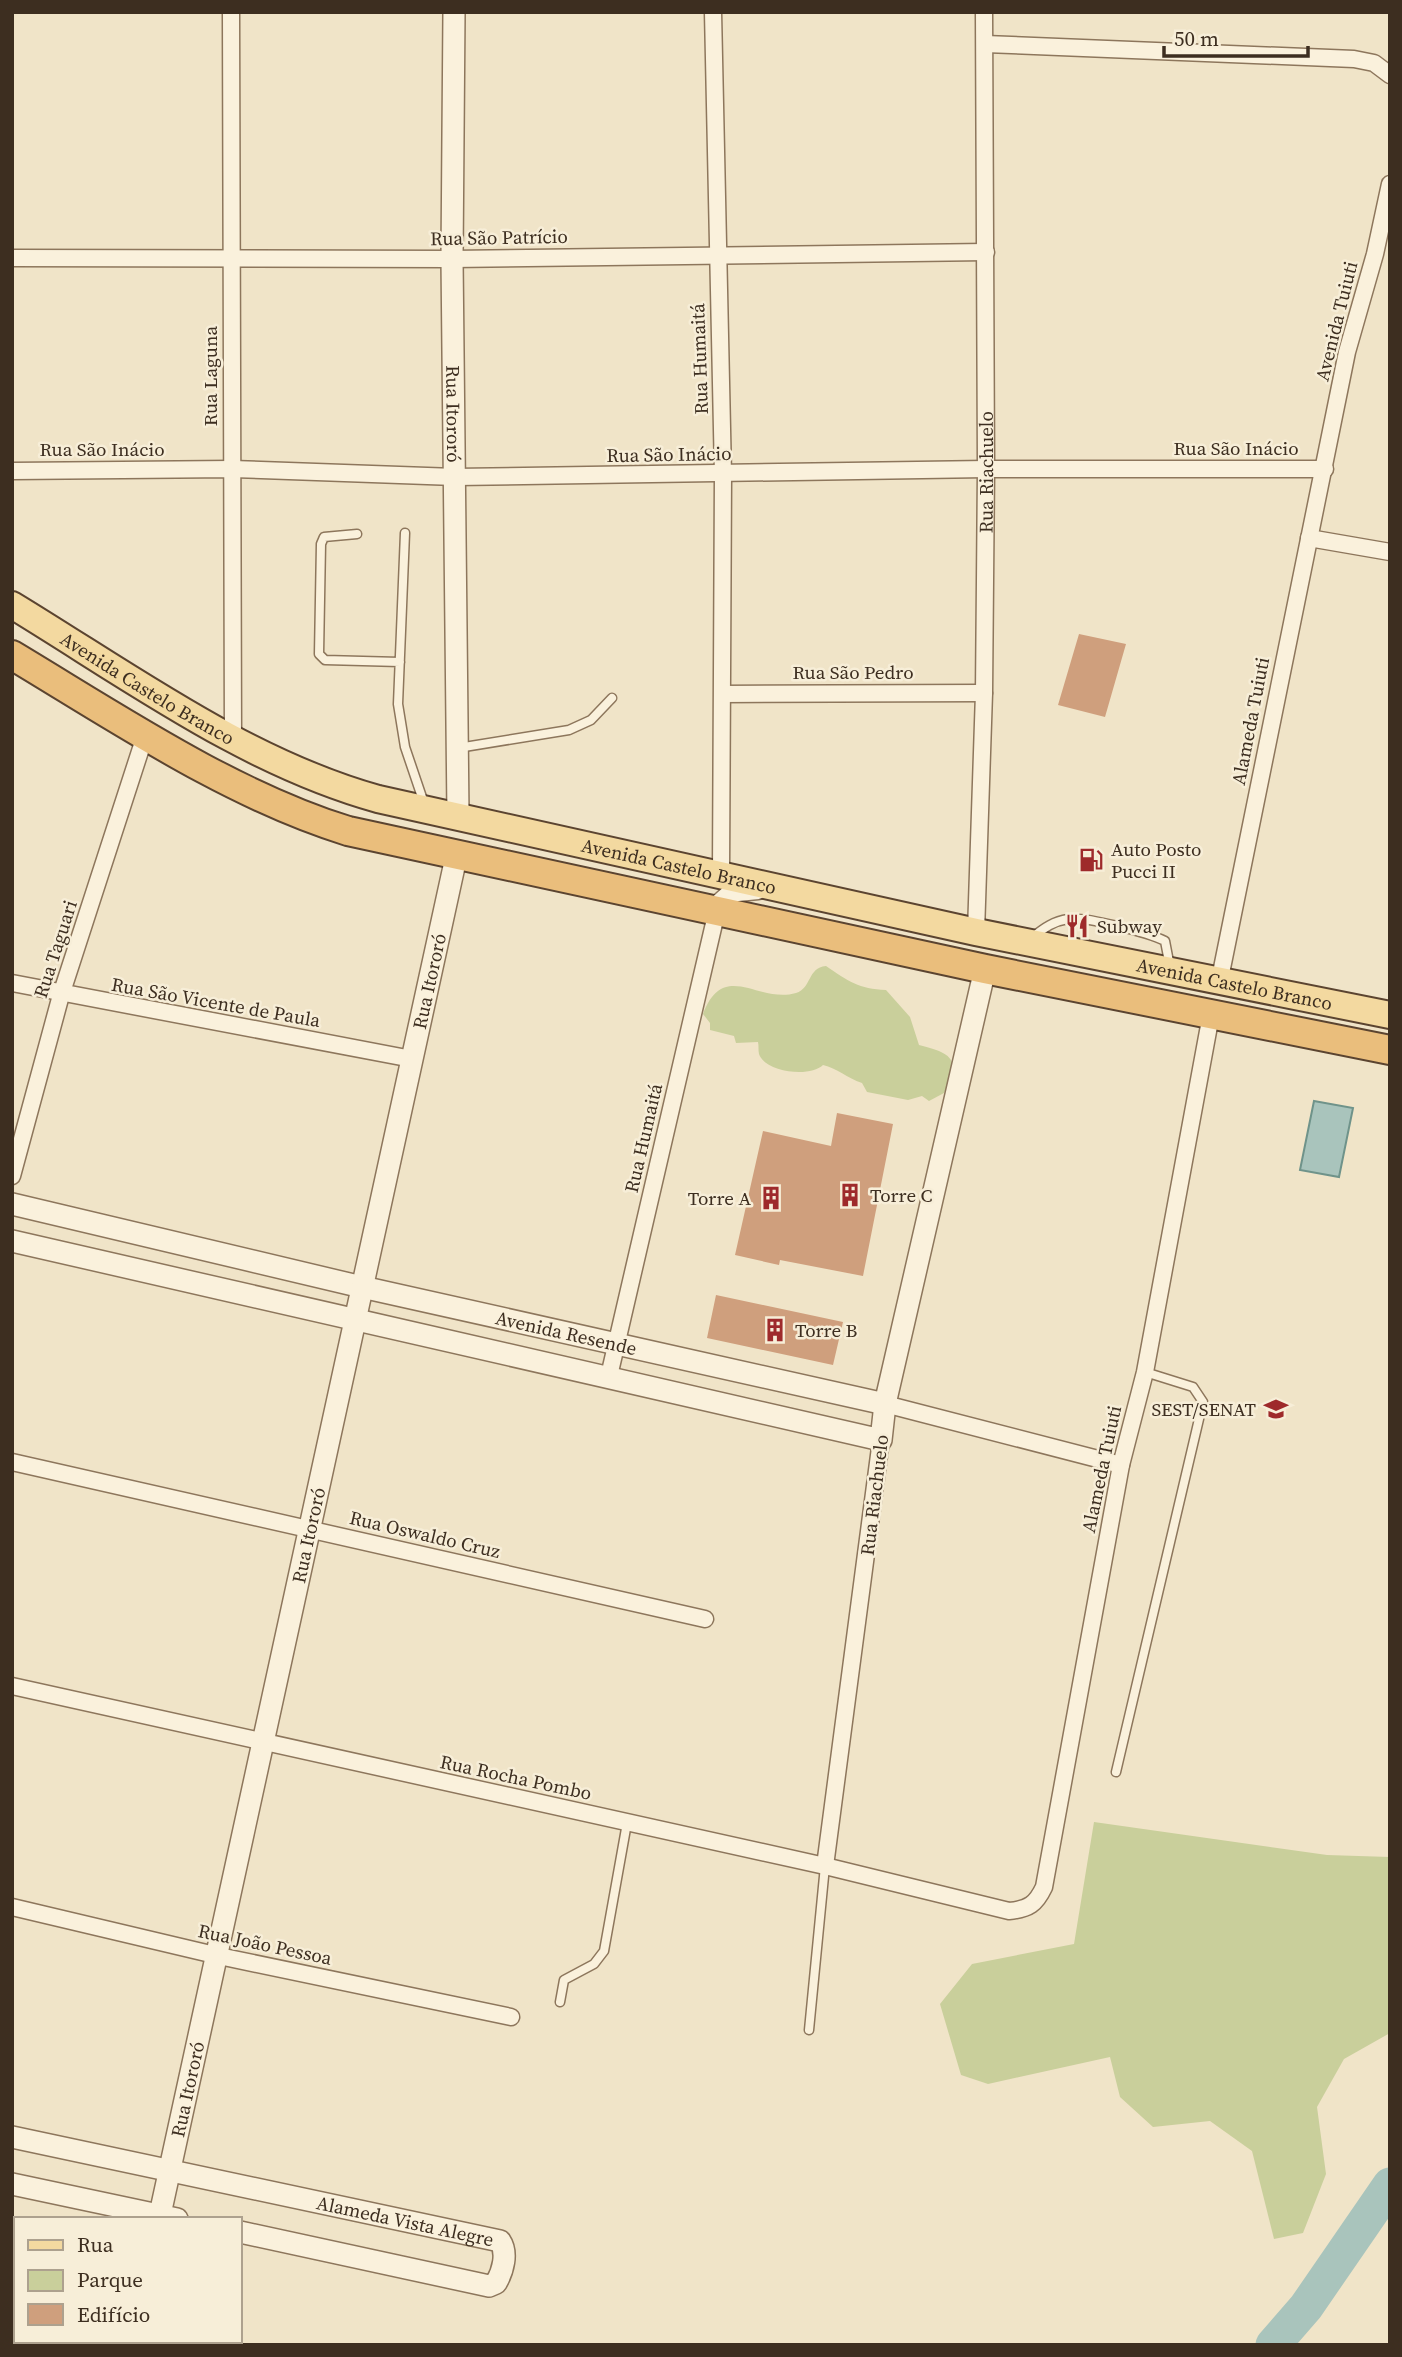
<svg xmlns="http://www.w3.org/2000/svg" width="1402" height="2357" viewBox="0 0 1402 2357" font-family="'Source Serif 4',serif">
<rect width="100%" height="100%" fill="#f0e4c8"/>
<path fill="#c9cf9b" d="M826,966c22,15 33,23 60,24l24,27 9,28c31,8 44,13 25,48l-15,8 -7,-5 -14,4 -41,-8 -5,-9c-15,-5 -25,-15 -39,-18 -13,13 -58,7 -64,-11 -1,-4 0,-8 -1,-12l-22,1 -2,-7 -24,-6v-7l-7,-9c21,-55 55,-10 93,-21 16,-5 11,-25 30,-27z
M1094,1822l233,33 63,2v176l-46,26 -27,48 9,67 -23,59 -29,6 -22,-88 -42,-30 -57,6 -33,-30 -10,-40 -122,27 -27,-9 -21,-71 32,-40 102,-20z"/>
<path fill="#a9c4bc" stroke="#6f938a" stroke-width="2" d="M1314,1101l39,7 -14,69 -39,-7z"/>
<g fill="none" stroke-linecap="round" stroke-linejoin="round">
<path stroke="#a9c4bc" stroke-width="35" d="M1273,2345l33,-38 84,-122"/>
</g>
<path fill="#cf9f7d" d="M1079,634l47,10 -21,73 -47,-12z
M837,1113l56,11 -30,152 -83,-16 -1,5 -44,-10 28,-124 68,15z
M716,1295l127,27 -10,43 -126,-27z"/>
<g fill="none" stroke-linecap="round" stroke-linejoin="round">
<g stroke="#8d765c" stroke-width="11">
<path id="service" d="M405,533l-7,171 7,43 20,59
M357,534l-33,3 -3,7 -2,110 6,6 75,2
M458,748l111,-18 22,-10 21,-22
M1034,936c10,-8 20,-15 34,-17 17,-3 81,14 97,22l5,26
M1116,1772l87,-370 -10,-15 -48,-15
M560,2002l4,-22 30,-16 10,-13 23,-128
M809,2030l16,-164"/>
</g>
<g stroke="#8d765c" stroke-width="19">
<g id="minor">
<path d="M231,12l2,727"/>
<path d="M713,12l10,463 -2,398"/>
<path d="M985,44l369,15 20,4 16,12"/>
<path d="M12,258l440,1 534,-7"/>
<path d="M12,471l220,-2 223,8 531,-8h339"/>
<path d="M1309,538l81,14"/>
<path d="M723,694l261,-1"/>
<path id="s1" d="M976,932l8,-239 2,-224 -2,-457"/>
<path d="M12,983l400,76"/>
<path d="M1219,983l128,-631 28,-98 15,-70"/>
<path d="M12,1176l49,-181 84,-259"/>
<path d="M609,1376l110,-474 9,-8 30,-3"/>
<path d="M885,1404l236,61"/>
<path d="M12,1462l693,157"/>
<path d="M12,1686l813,180 184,45c20,-2 27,-7 35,-24l77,-422 24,-93 66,-357"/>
<path d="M825,1866l56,-426"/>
<path d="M12,1907l207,49 292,61"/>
</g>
</g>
<g stroke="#8d765c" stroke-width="24">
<g id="tertiary">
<path id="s2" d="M454,12l-2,247 6,556"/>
<path id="s3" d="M12,1204l350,83 523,117"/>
<path d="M12,1241l869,199 4,-36 100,-435"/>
<path id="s4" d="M12,2137l488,104c8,12 3,30 -4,42l-7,3 -249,-54"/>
<path d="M12,2184l165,35"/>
<path id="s5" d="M159,2219l298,-1366"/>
<path d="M132,2345l1,-4"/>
</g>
</g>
<g stroke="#5b4430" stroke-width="30">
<g id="primary">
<path id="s6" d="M12,605c117,71 233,157 366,194l598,133 414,83"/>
</g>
</g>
<g stroke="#5b4430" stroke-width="32">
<path id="trunk" d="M12,655c105,63 219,140 336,176l637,138 405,81"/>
</g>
<use href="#service" stroke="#faf1dc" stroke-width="8"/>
<use href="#minor" stroke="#faf1dc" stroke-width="16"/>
<use href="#tertiary" stroke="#faf1dc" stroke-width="21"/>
<use href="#primary" stroke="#f3d9a0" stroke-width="26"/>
<use href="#trunk" stroke="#eabe7c" stroke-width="28"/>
</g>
<defs>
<g id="fuel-bare" transform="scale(1.89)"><path d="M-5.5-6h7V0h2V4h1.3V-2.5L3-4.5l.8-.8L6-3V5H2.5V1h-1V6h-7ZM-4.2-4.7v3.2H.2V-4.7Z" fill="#9e2a2b" stroke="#f7eed8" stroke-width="2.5" paint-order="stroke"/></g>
<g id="restaurant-bare" transform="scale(1.89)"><path d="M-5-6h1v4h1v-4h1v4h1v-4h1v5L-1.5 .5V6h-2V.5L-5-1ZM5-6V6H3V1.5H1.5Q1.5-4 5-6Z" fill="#9e2a2b" stroke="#f7eed8" stroke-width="2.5" paint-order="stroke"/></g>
<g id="building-bare" transform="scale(1.89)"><path d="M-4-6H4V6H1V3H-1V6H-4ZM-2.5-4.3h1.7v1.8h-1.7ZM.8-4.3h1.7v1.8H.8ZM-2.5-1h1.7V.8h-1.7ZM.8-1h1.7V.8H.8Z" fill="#9e2a2b" stroke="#f7eed8" stroke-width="2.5" paint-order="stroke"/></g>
<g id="university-bare" transform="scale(1.89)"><path d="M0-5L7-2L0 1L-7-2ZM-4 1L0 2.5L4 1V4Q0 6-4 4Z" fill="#9e2a2b" stroke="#f7eed8" stroke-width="2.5" paint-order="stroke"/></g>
</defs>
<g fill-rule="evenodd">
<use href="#fuel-bare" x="1091" y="860"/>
<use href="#restaurant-bare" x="1077" y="926"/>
<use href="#building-bare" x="850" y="1195"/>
<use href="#building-bare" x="771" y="1198"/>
<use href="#building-bare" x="775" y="1330"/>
<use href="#university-bare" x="1276" y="1409"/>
</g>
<g text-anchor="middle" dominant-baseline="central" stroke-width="5" stroke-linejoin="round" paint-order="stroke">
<g font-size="19" fill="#3d2e20" stroke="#f7eed8">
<text transform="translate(499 237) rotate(-1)">Rua São Patrício</text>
<text transform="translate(1336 321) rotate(-76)">Avenida Tuiuti</text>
<text transform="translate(699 359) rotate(-92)">Rua Humaitá</text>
<text transform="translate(210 376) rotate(-90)">Rua Laguna</text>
<text stroke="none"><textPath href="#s2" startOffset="402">Rua Itororó</textPath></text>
<text x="1236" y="448">Rua São Inácio</text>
<text x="102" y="449">Rua São Inácio</text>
<text transform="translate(669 454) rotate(-1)">Rua São Inácio</text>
<text stroke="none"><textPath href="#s1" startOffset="460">Rua Riachuelo</textPath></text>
<text x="853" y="672">Rua São Pedro</text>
<text stroke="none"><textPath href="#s6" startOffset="159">Avenida Castelo Branco</textPath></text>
<text transform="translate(1250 721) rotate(-79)">Alameda Tuiuti</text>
<text stroke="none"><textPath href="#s6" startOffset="724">Avenida Castelo Branco</textPath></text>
<text transform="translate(55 949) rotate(-72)">Rua Taguari</text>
<text stroke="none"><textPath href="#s5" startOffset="1267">Rua Itororó</textPath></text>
<text stroke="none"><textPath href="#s6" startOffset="1292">Avenida Castelo Branco</textPath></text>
<text transform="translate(216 1002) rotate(10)">Rua São Vicente de Paula</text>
<text transform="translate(643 1138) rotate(-77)">Rua Humaitá</text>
<text stroke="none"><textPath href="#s3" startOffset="569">Avenida Resende</textPath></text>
<text transform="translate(1101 1469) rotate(-78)">Alameda Tuiuti</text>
<text transform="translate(874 1495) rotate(-83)">Rua Riachuelo</text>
<text transform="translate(425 1534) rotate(13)">Rua Oswaldo Cruz</text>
<text stroke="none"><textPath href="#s5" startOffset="700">Rua Itororó</textPath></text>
<text transform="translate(516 1777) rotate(12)">Rua Rocha Pombo</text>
<text transform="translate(265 1944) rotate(12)">Rua João Pessoa</text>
<text stroke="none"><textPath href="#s5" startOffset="133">Rua Itororó</textPath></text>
<text stroke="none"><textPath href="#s4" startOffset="402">Alameda Vista Alegre</textPath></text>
</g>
<g font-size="19" fill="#3d2e20" stroke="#f7eed8" text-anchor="start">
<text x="1111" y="849">Auto Posto<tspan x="1111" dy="22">Pucci II</tspan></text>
<text x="1097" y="926">Subway</text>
<text x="870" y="1195">Torre C</text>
<text x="751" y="1198" text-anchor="end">Torre A</text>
<text x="795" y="1330">Torre B</text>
<text x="1256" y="1409" text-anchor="end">SEST/SENAT</text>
</g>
</g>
<rect width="1402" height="2357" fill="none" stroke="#3d2e20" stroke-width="28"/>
<rect x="14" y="2217" width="228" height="126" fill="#f7eed8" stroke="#ada18e" stroke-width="2"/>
<rect x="28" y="2240" width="35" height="10" fill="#f3d9a0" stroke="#ada18e" stroke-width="2"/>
<text x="77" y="2252" font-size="21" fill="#3d2e20">Rua</text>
<rect x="28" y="2270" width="35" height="21" fill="#c9cf9b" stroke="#ada18e" stroke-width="2"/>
<text x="77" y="2287" font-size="21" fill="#3d2e20">Parque</text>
<rect x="28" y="2304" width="35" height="21" fill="#cf9f7d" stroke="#ada18e" stroke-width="2"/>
<text x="77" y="2322" font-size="21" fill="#3d2e20">Edifício</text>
<path d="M1164 46v10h144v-10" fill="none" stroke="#3d2e20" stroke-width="3.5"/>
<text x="1174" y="46" font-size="21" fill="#3d2e20" stroke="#f7eed8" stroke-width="5" paint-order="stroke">50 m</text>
</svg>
